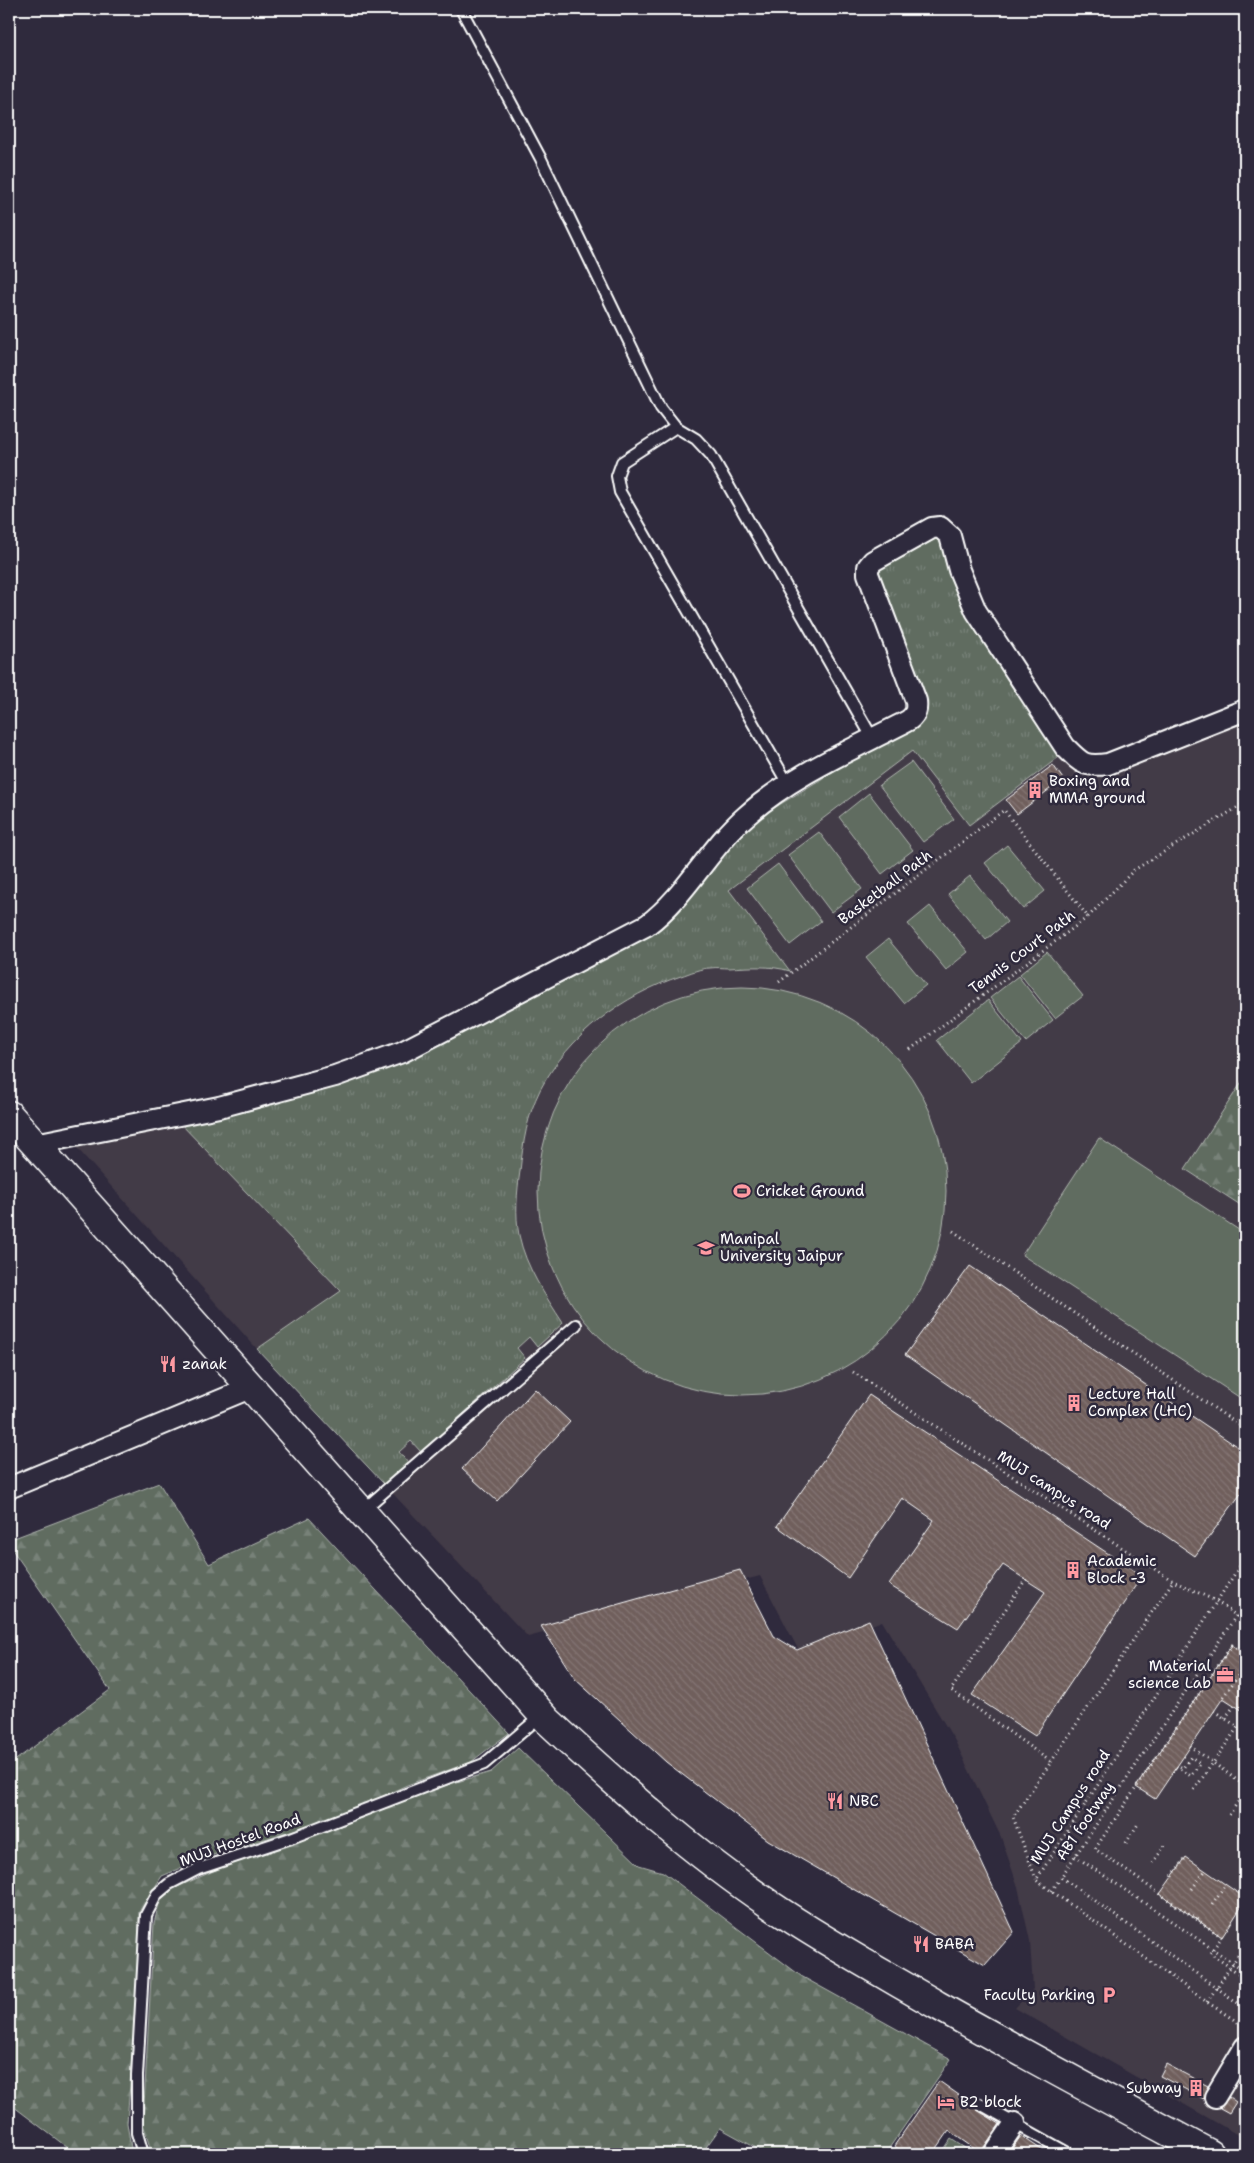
<svg xmlns="http://www.w3.org/2000/svg" width="1254" height="2163" viewBox="0 0 1254 2163" font-family="'Shantell Sans',sans-serif">
<defs>
<pattern id="grass-tufts" width="24" height="20" patternUnits="userSpaceOnUse" patternTransform="scale(1.25)"><rect width="24" height="20" fill="#606c61"/><path d="M3 7l-1-3M5 7V3M7 7l1-3M15 17l-1-3M17 17v-4M19 17l1-3" fill="none" stroke="#788279"/></pattern>
<pattern id="forest-firs" width="22" height="20" patternUnits="userSpaceOnUse" patternTransform="scale(1.25)"><rect width="22" height="20" fill="#606c61"/><path d="M5 1l3.5 6h-7zM16 11l3.5 6h-7z" fill="#788279"/></pattern>
<pattern id="building-back-hatch" width="6" height="6" patternUnits="userSpaceOnUse" patternTransform="scale(1.25)"><rect width="6" height="6" fill="#6f5e5c"/><path d="M-1 5l2 2M0 0l6 6M5-1l2 2" fill="none" stroke="#857674"/></pattern>
</defs>
<rect width="100%" height="100%" fill="#2f2a3d"/>
<filter id="ink" filterUnits="userSpaceOnUse"><feTurbulence type="fractalNoise" baseFrequency=".02" numOctaves="2"/><feDisplacementMap in="SourceGraphic" scale="10" xChannelSelector="R" yChannelSelector="G"/><feConvolveMatrix kernelMatrix="1 2 1 2 8 2 1 2 1" color-interpolation-filters="sRGB"/></filter>
<g filter="url(#ink)">
<path fill="#423a46" d="M965,606l51,87 64,84 165,-60v1422l-230,-131 18,-19 -3,-48 -12,-54 -17,-50 -46,-96 -73,-120 -82,32 -40,-77 -232,61 -262,-278 -190,-212 219,-54 123,-38 243,-130 92,-104 169,-104z"/>
<path fill="url(#grass-tufts)" stroke="#b0b6b0" d="M939,537l26,69 51,87 47,61 -94,71 -57,-74 -183,139 61,81c-20,-6 -41,-4 -61,-3 -6,0 -12,-1 -19,0 -9,0 -20,5 -29,8 -58,19 -112,59 -141,114 -13,26 -17,53 -20,81 -3,21 -5,44 -1,64 7,33 26,60 44,88l-26,24 -8,-10 -12,11 8,10 -104,94 -10,-11 -12,11 9,11 -24,21 -127,-135 84,-58 -162,-169 116,-29 123,-38 244,-130 91,-104 169,-104 -50,-143z"/>
<path fill="url(#forest-firs)" stroke="#b0b6b0" d="M1245,1077v131l-60,-39z
M159,1483l50,81 100,-46 200,215 -38,29 -64,23 -65,30 -129,40 -51,21 -23,36 -1,67 -11,144 5,31h-56l-67,-51v-338l101,-75 -101,-145v-5z
M518,1748l121,117 24,7 138,104 150,83 -66,95h-118l-47,-26 -19,26h-549l-9,-30 11,-201 6,-23 13,-11 47,-21 129,-45 74,-31 68,-20z"/>
<path fill="#606c61" stroke="#b0b6b0" d="M911,762l43,57 -31,23 -44,-57z
M869,793l44,57 -31,24 -43,-57z
M819,832l43,57 -31,23 -43,-57z
M1007,845l38,46 -22,18 -38,-46z
M778,864l43,57 -31,24 -43,-57z
M970,876l37,46 -21,18 -38,-46z
M930,906l38,46 -22,18 -38,-46z
M888,939l38,46 -22,18 -38,-46z
M1047,952l36,44 -28,22 -35,-44z
M1018,976l35,44 -27,22 -36,-44z
M538 1191a204 204 0 1 1 408 0a204 204 0 1 1-408 0Z
M988,1000l34,43 -51,40 -34,-43z
M1099,1138l146,96v167l-223,-146z
M951,2139l23,15h-33z"/>
<path fill="url(#building-back-hatch)" stroke="#fff" d="M1053,765l10,14 -46,35 -11,-14z
M970,1266l275,186v36l-50,68 -290,-201z
M535,1389l35,33 -73,79 -35,-32z
M869,1395l273,181 -107,160 -63,-41 73,-103 -42,-27 -45,63 -69,-43 45,-65 -32,-22 -54,80 -71,-52z
M740,1570l34,66 23,14 72,-30 145,312 -29,33 -217,-125 -102,-78 -91,-83 -34,-53z
M1232,1645l13,9v58l-22,-14 -68,101 -19,-12z
M1186,1857l59,41v3l-23,36 -62,-43z
M1166,2064l42,22 -4,13 -44,-23z
M939,2081l34,24 4,5 23,14 -16,23 -2,7 -33,-23 -16,23h-27l-12,-8z
M1229,2097l7,5 -7,11 -9,-5z
M1021,2136l27,18h-40z"/>
<g fill="none" stroke-linecap="round" stroke-linejoin="round">
<g stroke="#fff" stroke-width="14">
<path id="lane" d="M461,9l80,150 120,249 15,19 20,12 15,16 162,284
M676,427l-54,35 -5,14 3,16 168,292
M362,1511l214,-186
M980,2104l90,50
M143,2154l-6,-21v-57l9,-161 11,-21 12,-10 29,-15 93,-31 193,-74 58,-49"/>
</g>
<g stroke="#fff" stroke-width="24">
<path id="street" d="M35,1144l184,-37 116,-31 67,-24 245,-127c40,-30 61,-76 99,-109 47,-42 108,-67 163,-96 7,-6 8,-10 7,-19l-48,-127v-7l5,-6 59,-33 8,-1 10,9 9,34 17,41 89,136c17,17 19,20 43,17l137,-54
M9,1488l241,-100
M1215,2097l30,-50
M994,2154l21,-31"/>
</g>
<g stroke="#fff" stroke-width="31">
<path id="secondary" d="M9,1115l539,606c71,66 144,131 224,185 53,36 110,67 165,99 90,51 182,100 273,149"/>
</g>
<path stroke="#fff" stroke-width="3" stroke-dasharray="1 4" stroke-linecap="butt" d="M1088,917l46,-47 111,-67
M779,982l225,-172 84,107 -180,134
M953,1231l292,198
M853,1372l320,209 43,20 29,21
M1245,1558l-209,322 171,122 38,25
M1026,1579l-75,111 100,72 -38,55 23,62
M1236,1616l-175,261 184,131
M1245,1654l-13,-9 -137,204 127,88 -12,16 35,25
M1223,1697l22,-31
M1225,1718l10,-13
M1190,1746l55,40
M1051,1762l122,-181
M1176,1767l15,9 9,-13 -9,-6 -8,11 -6,-3
M1194,1790l44,-63 -24,-16
M1229,1815l16,-23
M1126,1843l12,-19
M1075,1856l170,115
M1153,1863l13,-19
M1172,1876l14,-19
M1192,1889l13,-18
M1052,1891l9,-14
M1212,1904l14,-20
M1207,2002l38,-57"/>
<use href="#lane" stroke="#2f2a3d" stroke-width="10"/>
<use href="#street" stroke="#2f2a3d" stroke-width="20"/>
<use href="#secondary" stroke="#2f2a3d" stroke-width="28"/>
</g>
</g>
<defs>
<g id="building-bare" transform="scale(1.35)"><path d="M-4-6H4V6H1V3H-1V6H-4ZM-2.5-4.3h1.7v1.8h-1.7ZM.8-4.3h1.7v1.8H.8ZM-2.5-1h1.7V.8h-1.7ZM.8-1h1.7V.8H.8Z" fill="#ff9aa2" stroke="#2f2a3d" stroke-width="2.5" paint-order="stroke"/></g>
<g id="stadium-bare" transform="scale(1.35)"><path d="M0-5a6.5 5 0 1 0 0 10a6.5 5 0 1 0 0-10ZM-3.5-1.8h7v3.6h-7Z" fill="#ff9aa2" stroke="#2f2a3d" stroke-width="2.5" paint-order="stroke"/></g>
<g id="university-bare" transform="scale(1.35)"><path d="M0-5L7-2L0 1L-7-2ZM-4 1L0 2.5L4 1V4Q0 6-4 4Z" fill="#ff9aa2" stroke="#2f2a3d" stroke-width="2.5" paint-order="stroke"/></g>
<g id="restaurant-bare" transform="scale(1.35)"><path d="M-5-6h1v4h1v-4h1v4h1v-4h1v5L-1.5 .5V6h-2V.5L-5-1ZM5-6V6H3V1.5H1.5Q1.5-4 5-6Z" fill="#ff9aa2" stroke="#2f2a3d" stroke-width="2.5" paint-order="stroke"/></g>
<g id="office-bare" transform="scale(1.35)"><path d="M-6-3h4V-5.5h4V-3h4V5H-6ZM-1-4.5V-3h2v-1.5ZM-6 0V1H6V0Z" fill="#ff9aa2" stroke="#2f2a3d" stroke-width="2.5" paint-order="stroke"/></g>
<g id="parking-bare" transform="scale(1.35)"><path d="M-3.5-5.5H1a3.5 3.5 0 0 1 0 7H-1V5.5H-3.5ZM-1-3.4V-.6H.8a1.4 1.4 0 0 0 0-2.8Z" fill="#ff9aa2" stroke="#2f2a3d" stroke-width="2.5" paint-order="stroke"/></g>
<g id="hotel-bare" transform="scale(1.35)"><path d="M-6-4.5h1.5V1H6V5H4.5V3h-9V5H-6ZM-4 0a1.8 1.8 0 1 1 3.6 0ZM.5 0V-2.5h3Q6-2.5 6 0Z" fill="#ff9aa2" stroke="#2f2a3d" stroke-width="2.5" paint-order="stroke"/></g>
</defs>
<g fill-rule="evenodd">
<use href="#building-bare" x="1035" y="790"/>
<use href="#stadium-bare" x="742" y="1191"/>
<use href="#university-bare" x="706" y="1248"/>
<use href="#restaurant-bare" x="168" y="1364"/>
<use href="#building-bare" x="1074" y="1403"/>
<use href="#building-bare" x="1073" y="1570"/>
<use href="#office-bare" x="1225" y="1675"/>
<use href="#restaurant-bare" x="835" y="1801"/>
<use href="#restaurant-bare" x="921" y="1944"/>
<use href="#parking-bare" x="1109" y="1995"/>
<use href="#building-bare" x="1196" y="2088"/>
<use href="#hotel-bare" x="946" y="2102"/>
</g>
<g text-anchor="middle" dominant-baseline="central" stroke-width="5" stroke-linejoin="round" paint-order="stroke">
<g font-size="15" fill="#fff" stroke="#2f2a3d" text-anchor="start">
<text x="1049" y="781">Boxing and<tspan x="1049" dy="17">MMA ground</tspan></text>
<text x="756" y="1191">Cricket Ground</text>
<text x="720" y="1239">Manipal<tspan x="720" dy="17">University Jaipur</tspan></text>
<text x="182" y="1364">zanak</text>
<text x="1088" y="1394">Lecture Hall<tspan x="1088" dy="17">Complex (LHC)</tspan></text>
<text x="1087" y="1561">Academic<tspan x="1087" dy="17">Block -3</tspan></text>
<text x="1211" y="1666" text-anchor="end">Material<tspan x="1211" dy="17">science Lab</tspan></text>
<text x="849" y="1801">NBC</text>
<text x="935" y="1944">BABA</text>
<text x="1095" y="1995" text-anchor="end">Faculty Parking</text>
<text x="1182" y="2088" text-anchor="end">Subway</text>
<text x="960" y="2102">B2 block</text>
</g>
<g font-size="15" fill="#fff" stroke="#2f2a3d">
<text transform="translate(885 887) rotate(-37)">Basketball Path</text>
<text transform="translate(1022 952) rotate(-37)">Tennis Court Path</text>
<text transform="translate(1054 1490) rotate(33)">MUJ campus road</text>
<text transform="translate(1070 1807) rotate(-57)">MUJ Campus road</text>
<text transform="translate(1085 1821) rotate(-56)">AB1 footway</text>
<text transform="translate(240 1840) rotate(-20)">MUJ Hostel Road</text>
</g>
</g>
<rect width="1254" height="2163" fill="none" stroke="#2f2a3d" stroke-width="30"/>
<rect x="15" y="15" width="1224" height="2133" fill="none" stroke="#fff" stroke-width="2" filter="url(#ink)"/>
</svg>
